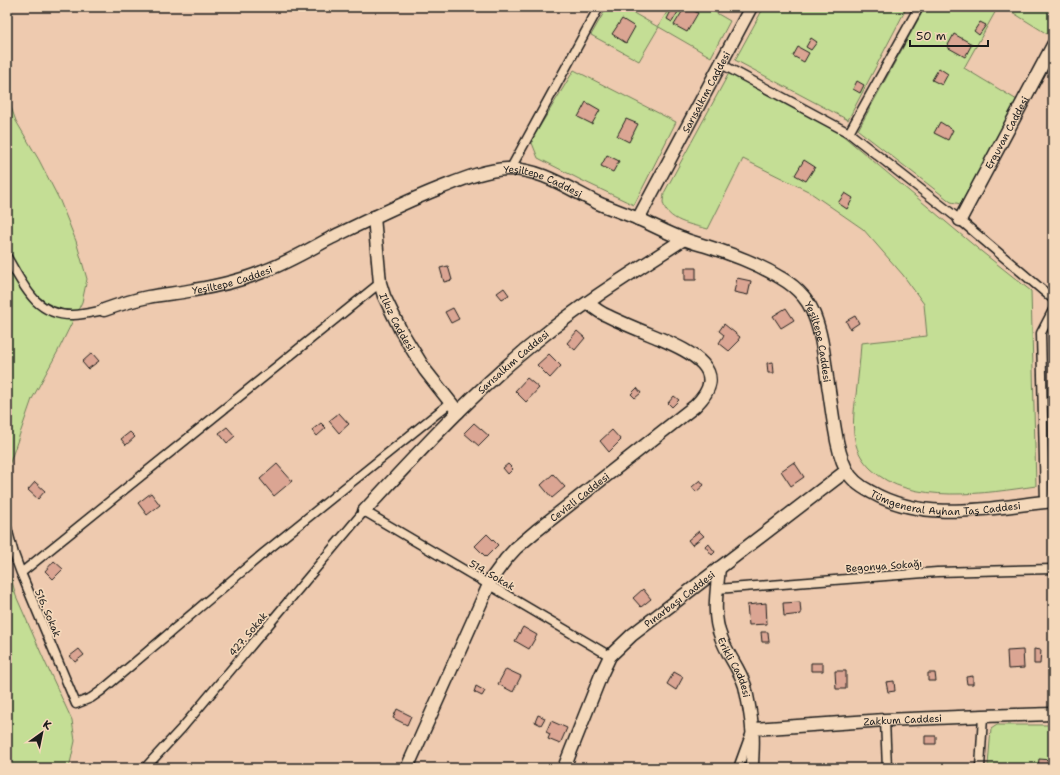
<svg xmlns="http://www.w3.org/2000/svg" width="1060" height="775" viewBox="0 0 1060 775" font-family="'Shantell Sans',sans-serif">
<rect width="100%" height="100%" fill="#eecaaf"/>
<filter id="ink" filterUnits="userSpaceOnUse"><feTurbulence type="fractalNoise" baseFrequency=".025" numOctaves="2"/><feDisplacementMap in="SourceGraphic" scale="8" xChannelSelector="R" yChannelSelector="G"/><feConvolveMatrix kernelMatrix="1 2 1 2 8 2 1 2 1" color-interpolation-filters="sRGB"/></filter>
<g filter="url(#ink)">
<path fill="#c4de95" stroke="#707d58" d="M607,7h16l35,20 12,-20h36l24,14 -19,36 -52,-30 -20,34 -48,-26z
M764,7h143l-59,113 -113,-60z
M925,7h73l-34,61 53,32 -56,104 -10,-2 -93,-72z
M1004,7h49v27l-1,3z
M574,70l102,52 -42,83 -53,-25 -43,-22 -6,-15 2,-7z
M729,73l76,41 36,20 136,114 54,43 5,195c-47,7 -127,20 -165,-17 -8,-8 -14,-17 -16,-29 -3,-14 -1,-30 1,-45 2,-17 4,-34 5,-52l66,-7 -3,-32 -21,-29 -40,-46 -55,-38 -65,-32 -35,70c-15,-4 -42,-8 -45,-27 0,-3 1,-6 1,-9z
M7,96l9,25 23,39 21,41 16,40 11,38 -5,23 -24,49 -26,48 -25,72z
M7,563l9,33 29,66 27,58 3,21 -6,27h-62z
M997,725h56v43l-65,-3 3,-36z"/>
<path fill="#dba593" stroke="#1c1c1c" d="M673,7h8l-9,15 -5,-3z
M685,7h2l11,6 -11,19 -13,-7z
M622,19l13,8 -9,16 -14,-9z
M980,22l6,3 -7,10 -5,-4z
M954,34l18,10 -7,13 -18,-10z
M811,38l6,4 -6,8 -5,-3z
M798,47l11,6 -5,9 -11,-6z
M939,68l9,6 -6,11 -10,-5z
M857,81l7,4 -4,8 -7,-4z
M586,102l14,8 -8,14 -14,-7z
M626,119l12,5 -9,18 -12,-6z
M940,122l13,8 -5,10 -14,-7z
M607,155l12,6 -6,11 -12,-6z
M804,160l11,7 -9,14 -11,-6z
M845,193l8,5 -6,11 -9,-6z
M448,266l4,14 -8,2 -4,-14z
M685,268h11v12h-11z
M737,278l14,3 -3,14 -14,-3z
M504,288l5,7 -7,4 -5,-6z
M453,308l6,11 -8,4 -6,-11z
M786,308l8,12 -13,8 -8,-12z
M855,316l4,7 -9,6 -4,-8z
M724,324l16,13 -2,3 1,1 -10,10 -10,-8 5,-8 -5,-4z
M577,331l8,7 -10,12 -8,-7z
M92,353l7,8 -11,8 -6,-7z
M549,354l12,12 -11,12 -13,-13z
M773,362l1,11h-6l-1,-10z
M527,378l12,10 -13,14 -11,-11z
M637,388l4,5 -6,5 -4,-4z
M674,396l5,4 -7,7 -4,-4z
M339,413l10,11 -10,9 -10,-12z
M321,423l5,5 -9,8 -5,-6z
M474,423l15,13 -10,10 -15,-13z
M227,427l8,9 -8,7 -8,-10z
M612,430l9,10 -12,12 -9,-11z
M130,432l5,5 -9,8 -5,-6z
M794,462l10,15 -13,9 -10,-15z
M277,464l15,17 -18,15 -14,-17z
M508,464l5,5 -5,5 -5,-6z
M553,474l12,13 -13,11 -11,-13z
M700,480l4,5 -8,7 -4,-5z
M35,482l10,9 -7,8 -10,-9z
M151,493l9,12 -13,10 -9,-12z
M699,531l5,5 -12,9 -4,-5z
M487,534l11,11 -12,12 -11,-11z
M708,543l7,9 -3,3 -7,-9z
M54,561l9,8 -10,10 -8,-8z
M643,589l8,10 -10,8 -8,-9z
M800,602l1,12 -17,2 -1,-13z
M766,603l1,21 -18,1 -2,-20z
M523,627l14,8 -8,14 -14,-8z
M761,632h7l1,10h-7z
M79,649l5,6 -9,7 -5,-6z
M1034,649l7,1 -1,14h-6z
M1023,650l1,18 -16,1 -1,-18z
M811,663h12v8h-12z
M506,669l15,7 -8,16 -15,-8z
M835,671h11v18h-10z
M674,672l9,5 -7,13 -9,-6z
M928,673h7l1,8h-8z
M973,676v8h-6l-1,-7z
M894,681l1,10 -7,1 -2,-10z
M476,686l9,5 -3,5 -8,-4z
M397,709l14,7 -4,9 -14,-7z
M538,715l7,3 -4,7 -6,-3z
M551,721l16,7 -7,16 -12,-5 2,-5 -4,-2z
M925,736h11v8h-11z
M1039,759l13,1 -1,8 -13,-1z"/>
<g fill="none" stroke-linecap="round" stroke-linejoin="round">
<g stroke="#1c1c1c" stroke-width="11">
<path id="street" d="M721,64l128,69 111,87 93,79
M849,133l70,-126
M511,168l88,-161
M7,257c16,27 28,59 66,58 10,0 21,-3 31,-5
M1045,502l-4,-169 12,-23
M7,528l7,26 7,19 55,131 15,-6 10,-7 164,-139 185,-149
M21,573l359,-290
M717,589l220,-17 116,-3
M885,720l2,48
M145,768l37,-40 182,-217 246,145
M738,768l12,-33
M980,768l3,-52"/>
</g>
<g stroke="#1c1c1c" stroke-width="15">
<g id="secondary">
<path id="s1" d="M374,217l6,66 4,13 17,35 24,39 33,42"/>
<path id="s2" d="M638,219l113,-212"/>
<path id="s3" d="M960,220l93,-175"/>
<path id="s4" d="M104,310c14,-5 29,-10 44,-13 16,-3 31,-4 46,-7 23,-4 46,-9 68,-18 23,-8 45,-21 67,-33 37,-18 73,-36 111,-51 21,-8 44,-18 67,-19 31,-2 64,21 91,34 14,6 29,11 43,17 14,6 28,14 43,19 7,3 15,5 22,7 26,8 51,17 75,32 7,4 16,11 22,18 17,19 21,58 24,82 3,18 5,35 8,52 2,13 5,27 11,39 5,11 15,18 25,23 55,32 122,15 182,9"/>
<path id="s5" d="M364,511c56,-60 111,-121 175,-172 45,-37 96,-68 145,-100"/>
<path id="s6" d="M719,568c-2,22 -7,47 2,69 6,18 18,30 24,49 3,14 6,28 7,42 2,13 0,27 0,40"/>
<path id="s7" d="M753,729l132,-9 98,-4 70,-2"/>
<path id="s8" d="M407,768l85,-190 14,-19 10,-11 20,-17 159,-125c38,-36 -7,-55 -36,-68 -17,-7 -35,-14 -51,-22 -8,-3 -14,-8 -20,-13"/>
<path id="s9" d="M564,768l37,-93 9,-19 22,-21 214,-164"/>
</g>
</g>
<use href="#street" stroke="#f4d8ba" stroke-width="8"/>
<use href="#secondary" stroke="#f4d8ba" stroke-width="12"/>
</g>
</g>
<g text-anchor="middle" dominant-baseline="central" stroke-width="3.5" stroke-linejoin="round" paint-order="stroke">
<g font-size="10" fill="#1c1c1c" stroke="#f4d8ba">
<text stroke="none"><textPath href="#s2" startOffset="144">Sarısalkım Caddesi</textPath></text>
<text stroke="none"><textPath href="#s3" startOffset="99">Erguvan Caddesi</textPath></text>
<text stroke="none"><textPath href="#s4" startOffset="468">Yeşiltepe Caddesi</textPath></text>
<text stroke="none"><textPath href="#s4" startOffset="132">Yeşiltepe Caddesi</textPath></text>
<text stroke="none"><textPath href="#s1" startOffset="109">Ilkız Caddesi</textPath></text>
<text stroke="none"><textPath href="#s4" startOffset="804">Yeşiltepe Caddesi</textPath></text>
<text stroke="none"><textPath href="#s5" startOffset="211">Sarısalkım Caddesi</textPath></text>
<text stroke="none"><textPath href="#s8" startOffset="328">Cevizli Caddesi</textPath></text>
<text stroke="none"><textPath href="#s4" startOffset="1046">Tümgeneral Ayhan Taş Caddesi</textPath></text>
<text transform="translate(884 566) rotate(-4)">Begonya Sokağı</text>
<text transform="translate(492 575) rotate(30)">514. Sokak</text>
<text stroke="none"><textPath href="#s9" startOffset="211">Pınarbaşı Caddesi</textPath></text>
<text transform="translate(48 613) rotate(67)">516. Sokak</text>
<text transform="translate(248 634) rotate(-50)">427. Sokak</text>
<text stroke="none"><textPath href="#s6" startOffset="103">Erikli Caddesi</textPath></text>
<text stroke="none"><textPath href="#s7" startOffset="150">Zakkum Caddesi</textPath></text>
</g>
</g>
<rect width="1060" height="775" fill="none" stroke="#f4d8ba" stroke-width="24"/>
<rect x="12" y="12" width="1036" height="751" fill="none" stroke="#1c1c1c" stroke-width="1.5" filter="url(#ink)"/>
<g transform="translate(42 733) rotate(33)" stroke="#f4d8ba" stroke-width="3" paint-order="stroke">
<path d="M0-3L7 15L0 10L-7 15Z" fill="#1c1c1c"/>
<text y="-6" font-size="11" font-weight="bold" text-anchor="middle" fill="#1c1c1c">K</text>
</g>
<path d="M910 40v6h78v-6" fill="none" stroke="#1c1c1c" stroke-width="2"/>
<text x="916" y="40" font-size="12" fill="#1c1c1c" stroke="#f4d8ba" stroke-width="3" paint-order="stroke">50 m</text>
</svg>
